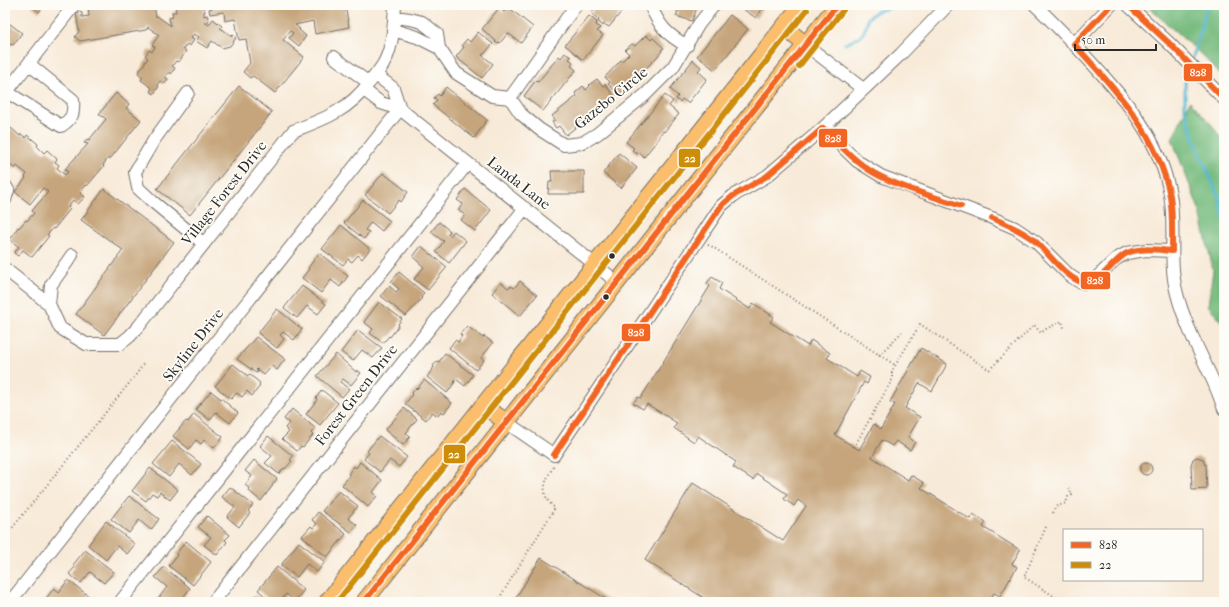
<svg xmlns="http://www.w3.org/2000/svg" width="1229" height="607" viewBox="0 0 1229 607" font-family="'IM FELL French Canon',serif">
<rect width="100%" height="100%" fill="#fdfcf7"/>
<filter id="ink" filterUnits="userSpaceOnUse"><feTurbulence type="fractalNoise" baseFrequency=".025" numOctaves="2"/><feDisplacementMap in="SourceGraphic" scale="8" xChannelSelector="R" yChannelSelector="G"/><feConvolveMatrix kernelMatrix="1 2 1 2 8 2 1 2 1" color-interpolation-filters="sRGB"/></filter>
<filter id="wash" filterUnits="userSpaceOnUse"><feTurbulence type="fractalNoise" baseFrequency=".012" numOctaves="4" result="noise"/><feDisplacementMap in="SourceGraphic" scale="16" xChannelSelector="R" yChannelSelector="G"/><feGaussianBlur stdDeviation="0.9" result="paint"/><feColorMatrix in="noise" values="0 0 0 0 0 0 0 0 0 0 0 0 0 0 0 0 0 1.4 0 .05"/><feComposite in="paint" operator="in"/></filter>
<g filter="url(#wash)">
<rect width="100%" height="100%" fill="#f8ead8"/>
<path fill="#78bc80" stroke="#527456" d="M1146,5h78v74l-20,-22z
M1190,101l22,24 12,18v182l-16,-20 5,-35 -13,-58 -28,-73z"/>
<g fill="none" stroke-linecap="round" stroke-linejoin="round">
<path stroke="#55b9d3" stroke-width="3" d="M845,44c17,-8 19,-7 23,-26l9,-7 25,-6
M1192,61l15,-56
M1190,68l-5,15v28l13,38 23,53 3,16"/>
</g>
<g id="blocks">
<path fill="#c6a57c" d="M31,5h13l-5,7z
M96,5h58l2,12 1,-1 14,10 -2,-8 4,-1 -1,-5h4l-1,-7 29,1 1,6h-1v4l3,-1 2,6 -5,1 5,3 4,-6 9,7 -2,2 12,8 1,-1 3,3 -6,8 -8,2 -10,-7 -5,7 -11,-7 3,-4 -5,-3 -3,4 3,2 -4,6 -3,-2 -4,5 3,2 -7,11 -3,-1 -4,5 3,2 -4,6 -2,-2 -4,5 3,2 -4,5 -4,-3 -3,4 2,1 -5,8 -4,-3 2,-3 -11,-8 2,-3 -5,-4 10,-15 -3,-2 4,-6 3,2 3,-5 -3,-2 7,-10 -11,-8 -2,3 -66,11 -5,-4 4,-6 -3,-18 3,-1 3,1v4l7,-1 -1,-10z
M227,5h118l4,22 -34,7 -2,-13 -18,4 5,4 -1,1 7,6 -7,10 -10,-8 4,-5 -3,-2 -7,9 21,17 -29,36 -22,-17 -3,2 -7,-6 7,-9 -4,-24 -7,1 -4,-21 -10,2 -1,-9 -14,2 -1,-5z
M597,5h30l-18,22 -5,-3 -1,2 -5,-5 1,-1 -8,-7z
M673,5h25l-6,16 -16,-5 2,-5 -6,-3z
M737,5h28l-9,13z
M508,7l25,20 -12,16 -13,-10 -8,10 -1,-1 -1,1 -3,-1 1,-1 -14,-12 17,-21 5,4z
M730,15l18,14 -33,41 -18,-14z
M589,16l8,6 -1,3 4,3 -3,3 6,4 -20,25 -18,-15z
M5,20l17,13 -9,12 -2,-1 -6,7 2,1 -2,3z
M478,32l15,12 -9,10h-1l-1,1 11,9 -11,14 -26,-21 8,-10 -2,-2 5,-6 3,3z
M646,35l5,5 2,-2 11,10 -3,2 1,1 -6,7 -33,34 -1,-1 -3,3 -11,-10 2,-2 -5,-5 16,-17 1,1 7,-7 -4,-4 7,-6 3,2z
M565,53l6,4 -2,2 4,3 -2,4 5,4 -33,41 -19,-15 12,-16 2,2 21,-26 2,2z
M693,60l8,7 -3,4 9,8 -19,24 -6,-4 -2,3 -4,-3 2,-3 -8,-7z
M597,79l6,7 2,-2 9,12 -3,2 1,1 -46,36 -7,-9 -3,2 -4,-6 3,-2 -3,-4 25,-20 -2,-3 8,-7 3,4 4,-4 -1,-1z
M239,86l33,26 -82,103 -33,-26z
M446,87l41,33 -13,18 -41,-33 4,-5 -3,-2 4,-4 2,2z
M116,93l13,11 -3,4 15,12 -31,39 -2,-1 -5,7 1,1 -17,20 -1,-1 -6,8 5,4 -7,7 -5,-4 -5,7 2,2 -16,20 -1,-1 -6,7 2,1 -17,21 -9,-7 -5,6 -4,-3 5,-6 -9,-7 8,-13 1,1 7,-8 1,1 7,-8 -2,-2 4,-5 12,-14 -5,-4 -13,16 -15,-12 11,-14 -1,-1 2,-3 -10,-8 -2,3 -8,-7 2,-3 -4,-3v-20l6,-8 9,8 1,-2 5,4 1,-3 11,9 -1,2 7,7 3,-3 10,9 -2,3 4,3 -2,3 8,7 3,-3 -3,-3 23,-25 -4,-1 3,-4 2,1 17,-21 -7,-5z
M665,95l8,6 -4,5 10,8 -15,18 -1,-1 -4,5 1,1 -16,20 -6,-5 -1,2 -5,-4 2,-2 -8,-6z
M619,153l18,15 -16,20 -18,-15z
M551,171h33v23h-36l1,-12h3z
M383,173l25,19 -7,10 -2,-2 -11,13 -23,-18z
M104,189l70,53 -70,93 -28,-21 47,-64 -42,-30z
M465,189l26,21 -16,21 -14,-11 4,-5 -7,-5 5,-6 -6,-4z
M363,200l27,21 -8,10 -11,-9 -6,8 4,2 -5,7 -20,-16z
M439,222l11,9 -2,3 2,2 4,-5 12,10 -17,22 -13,-11 8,-11 -1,-1v1l-12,-9z
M341,225l29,24 -8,10 -4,-4 -6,7 -4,-3 -5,6 -21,-16z
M421,246l26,21 -19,23 -14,-11 10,-12 -11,-10z
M319,253l29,23 -8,11 -9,-7 -10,13 -19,-15 7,-9 -1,-1z
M399,272l25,21 -3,4 1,1 -16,18 -25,-20 8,-10 7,6 3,-3 -8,-7z
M712,277l10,6 -3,6 31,20 3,-6 21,14 -4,5 38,24 3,-6 19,13 -3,5 30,19 3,-6 10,6 -3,7 -3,-2 -29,53 24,15 15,-26 7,5 14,-25 -5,-2 31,-54 26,16 -15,27 -13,-8 -14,25 15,9 -12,20 7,5 -5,8 -14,-9 -4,5 -10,-6 -10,17 36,23 3,-5 13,8 -3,5 49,31 3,-5 13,8 -3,5 37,23 -8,14 5,3 -17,29 -6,-3 -5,9h-279l-65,-42 48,-77 90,58 23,-35 -8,-6 -4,6 -10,-7 3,-5 -30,-20 -4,6 -20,-13 3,-5 -38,-26 -4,6 -20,-14 3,-5 -30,-19 -4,5 -10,-6 5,-6 3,1 69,-112 -3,-3z
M520,281l17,14 -17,21 -28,-23 9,-11 7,6 3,-2 3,2z
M302,286l24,18 -8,10 -11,-8 -10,12 -13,-10z
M379,302l23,17 -4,5 1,1 -9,12 -1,-1 -6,7 -13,-10 3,-4 -9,-7z
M277,309l25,20 -8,11 -11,-8 -3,3 4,4 -7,9 -19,-15z
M467,326l16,12 1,-2 9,7 -12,15 3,2 -8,10 -27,-22 6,-8 3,2 4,-6 -2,-2z
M358,330l24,18 -9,10 -11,-8 -9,11 -12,-9z
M256,337l29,22 -8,11 -5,-4 -8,9 -7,-6 -1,1 2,2 -2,1 -19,-14z
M445,353l28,22 -8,11 -9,-7 -2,2 1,1 -8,11 -20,-16 7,-10 -1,-1 4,-5 2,1z
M336,354l20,18 1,-2 4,3 -10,12 -8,-6 -3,3 9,7 -7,8 -25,-21z
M233,364l15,12 1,-2 11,9 -1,2 1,1 -8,10 -5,-5 -5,6 -5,-4 -6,6 -16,-13z
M424,380l28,23 -8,10 -3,-2 -3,5 -6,-4 -6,8 -21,-16 7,-9 -1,-1 5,-6 1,1z
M322,390l16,13 -18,22 -14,-11 11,-14 -1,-2z
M211,391l10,8v-1l17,15 -8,10 -14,-11 -6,8 -14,-11z
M404,408l13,11 -11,14 4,4 -7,8 -18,-15z
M292,409l23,19 -4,5 2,2 -10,12 -2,-1 -4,5 -15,-12 7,-7 -4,-4 4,-5 -5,-4z
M194,414l29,23 -9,11 -10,-8 -3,4 -5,-4 -7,9 -16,-13 13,-15 2,1z
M268,436l25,20 -3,4 2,1 -7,8 -1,-1 -5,6 -14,-11 7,-7 -12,-10z
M379,436l28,21 -8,10 -9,-7 -10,12 -16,-13 5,-6 -2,-2z
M172,441l29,23 -9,11 -13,-11 -10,13 -16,-13z
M1197,457l6,2 2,6 1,-1 1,25 -15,1 -1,-25 2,-6z
M254,460l23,19 -5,6h1l-12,16 -12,-10 1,-2 -5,-4 7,-9 -7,-5z
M360,462l22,18 -9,12 4,4 -9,11 -26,-22 8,-10 -2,-1 6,-8 2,2z
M1140 469a6 6 0 1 1 12 0a6 6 0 1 1-12 0Z
M150,468l28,22 -8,10 -10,-8 -3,4 -5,-3 -6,8 -14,-10z
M230,487l23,18 -5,6 2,2 -11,14 -12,-10 8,-10 -13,-10z
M339,491l19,15 -10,12 9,7 -6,7 -29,-21z
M129,496l30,23 -8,11 -12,-10 -10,13 -18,-14z
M318,512l28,22 -19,23 -25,-21 9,-10 2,2 4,-4 -5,-4z
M207,516l23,19 -5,5 2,2 -10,13 -13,-10 7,-8 -13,-10z
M106,521l29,23 -8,10 -10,-8 -11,14 -18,-15z
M186,541l25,21 -18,23 -24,-19 8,-11 -1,-1z
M299,542l26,20 -8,10 -10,-8 -10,13 -16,-12z
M85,550l29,22 -10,11 -14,-11 -9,11 -12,-9 6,-7 -2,-2z
M541,558l70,44h-98z
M164,567l26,21 -10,14h-19l-3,-3 9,-12 -12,-10z
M277,567l27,23 -9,11 -9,-7 -6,8 -5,-4 -3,4 -14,-12z
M68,580l22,17 -4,5h-13l-2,-1 -1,1h-23l-2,-2 9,-12 5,4z
M255,595l9,7h-14z"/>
</g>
</g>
<g filter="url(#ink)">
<use href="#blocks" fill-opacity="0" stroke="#736e68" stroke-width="1"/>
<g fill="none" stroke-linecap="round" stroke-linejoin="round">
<g stroke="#736e68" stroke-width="14">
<path id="minor" d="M650,5c10,22 16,29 37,41
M1035,5c18,17 36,36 53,54 38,41 71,78 82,135 6,33 -2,67 7,100 8,31 24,60 37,89 4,9 7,17 10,26
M1128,5l42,39 54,55
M394,17l16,2 12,3 15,12 2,14 17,25 36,23 18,2 11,16 18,15 25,16 18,-2 15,-9 48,-39 28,-28 26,-43 15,-19
M393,30l24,7 22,11
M1074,44l37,-39
M806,45l57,44
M376,75l17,13 7,21
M369,83c5,-6 11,-13 15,-20 9,-17 10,-39 11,-58
M364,90l17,13 19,6 217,173
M7,92l54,34c12,-8 13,-12 12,-26l-44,-36
M188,93l-34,47 -19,32 3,16 14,13 52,43
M5,94l69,-89
M510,98l66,-93
M823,128l34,33 24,15 111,42 23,10 21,14 33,33 9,6 7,2 8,-2 23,-22 11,-6 19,-3 26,1
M5,185l3,5 -3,10
M72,255l-21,30 -2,19 11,24 26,16h34l10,-8 9,-10 154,-195c31,-12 55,-20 76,-48l-35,-26
M5,269l44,35
M506,422l48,33 167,-249 12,-10 34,-20 56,-48 78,-74 47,-49
M10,602l390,-493
M120,602l348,-439
M213,602l312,-394"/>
</g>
<g stroke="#736e68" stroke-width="18">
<path id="major" d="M784,27l22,18
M483,405l23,17
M327,602l474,-597
M364,602l473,-597"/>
</g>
<path stroke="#736e68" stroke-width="2" stroke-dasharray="1 3" stroke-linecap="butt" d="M708,245l3,1 184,119
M879,355l23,-23
M854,447l38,-67v-9l28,-47 69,46 45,-45 7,8 5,-4 16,-8 2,7
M1053,513l2,-6 11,-4 2,-6 4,-2 -3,-7
M1046,527l-22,50 39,25h16
M5,537l130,-161 9,-13
M497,602l58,-94c-16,-13 -11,-27 -1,-42"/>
<use href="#minor" stroke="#fff" stroke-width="12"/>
<use href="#major" stroke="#fabe6d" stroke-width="16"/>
<g stroke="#fdfcf7" stroke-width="9">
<path id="bus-1" d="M1128,5l42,39 54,55
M992,218c15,6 30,13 43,23 13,11 33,41 51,42 14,1 28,-24 41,-30 13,-6 31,-3 45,-2 0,-18 1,-37 -2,-55 -12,-62 -55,-107 -96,-152l37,-39
M554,455l167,-249 12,-10 34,-20 56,-48c16,16 32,34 51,45 27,15 58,23 87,33
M364,602l473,-597"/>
</g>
<g stroke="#fdfcf7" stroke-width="9">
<path id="bus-2" d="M799,66l44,-56
M337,602l470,-592"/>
</g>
<use href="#bus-1" stroke="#f26522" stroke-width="6"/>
<use href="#bus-2" stroke="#ce8d09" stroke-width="6"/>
</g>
</g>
<g fill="#2b2b2b" stroke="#fdfcf7" stroke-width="1.5">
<circle cx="612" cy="256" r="3.5"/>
<circle cx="606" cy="297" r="3.5"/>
</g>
<g text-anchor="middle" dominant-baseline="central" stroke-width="3.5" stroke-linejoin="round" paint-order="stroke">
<g font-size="15" fill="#2b2b2b" stroke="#fdfcf7">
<text transform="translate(611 98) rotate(-39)">Gazebo Circle</text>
<text transform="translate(519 183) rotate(38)">Landa Lane</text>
<text transform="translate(224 193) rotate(-52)">Village Forest Drive</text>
<text transform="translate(193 345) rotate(-52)">Skyline Drive</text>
<text transform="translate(356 395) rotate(-52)">Forest Green Drive</text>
</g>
</g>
<g stroke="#fdfcf7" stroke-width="1.5">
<rect x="1183" y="63" width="30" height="19" rx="4" fill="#f26522"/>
<rect x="818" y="128" width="30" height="20" rx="4" fill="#f26522"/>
<rect x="678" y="148" width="23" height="20" rx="4" fill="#ce8d09"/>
<rect x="1080" y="271" width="31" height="19" rx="4" fill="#f26522"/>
<rect x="621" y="323" width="30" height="19" rx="4" fill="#f26522"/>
<rect x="443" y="444" width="23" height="20" rx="4" fill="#ce8d09"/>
</g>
<g font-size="11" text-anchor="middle" font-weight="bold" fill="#fff">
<text x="1198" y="76">828</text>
<text x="833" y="142">828</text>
<text x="690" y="162">22</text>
<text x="1095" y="284">828</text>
<text x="636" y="336">828</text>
<text x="454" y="458">22</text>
</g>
<rect width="1229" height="607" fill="none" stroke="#fdfcf7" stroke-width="20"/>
<rect x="1063" y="529" width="140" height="52" fill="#fdfcf7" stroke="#a9a8a5"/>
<rect x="1071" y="542" width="20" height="6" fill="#f26522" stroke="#a9a8a5"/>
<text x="1099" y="549" font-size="12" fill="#2b2b2b">828</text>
<rect x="1071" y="562" width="20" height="6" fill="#ce8d09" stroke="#a9a8a5"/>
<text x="1099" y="569" font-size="12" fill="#2b2b2b">22</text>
<path d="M1075 44v6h81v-6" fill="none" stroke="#2b2b2b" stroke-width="2"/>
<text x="1081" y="44" font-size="12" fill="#2b2b2b" stroke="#fdfcf7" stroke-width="3" paint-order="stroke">50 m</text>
</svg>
